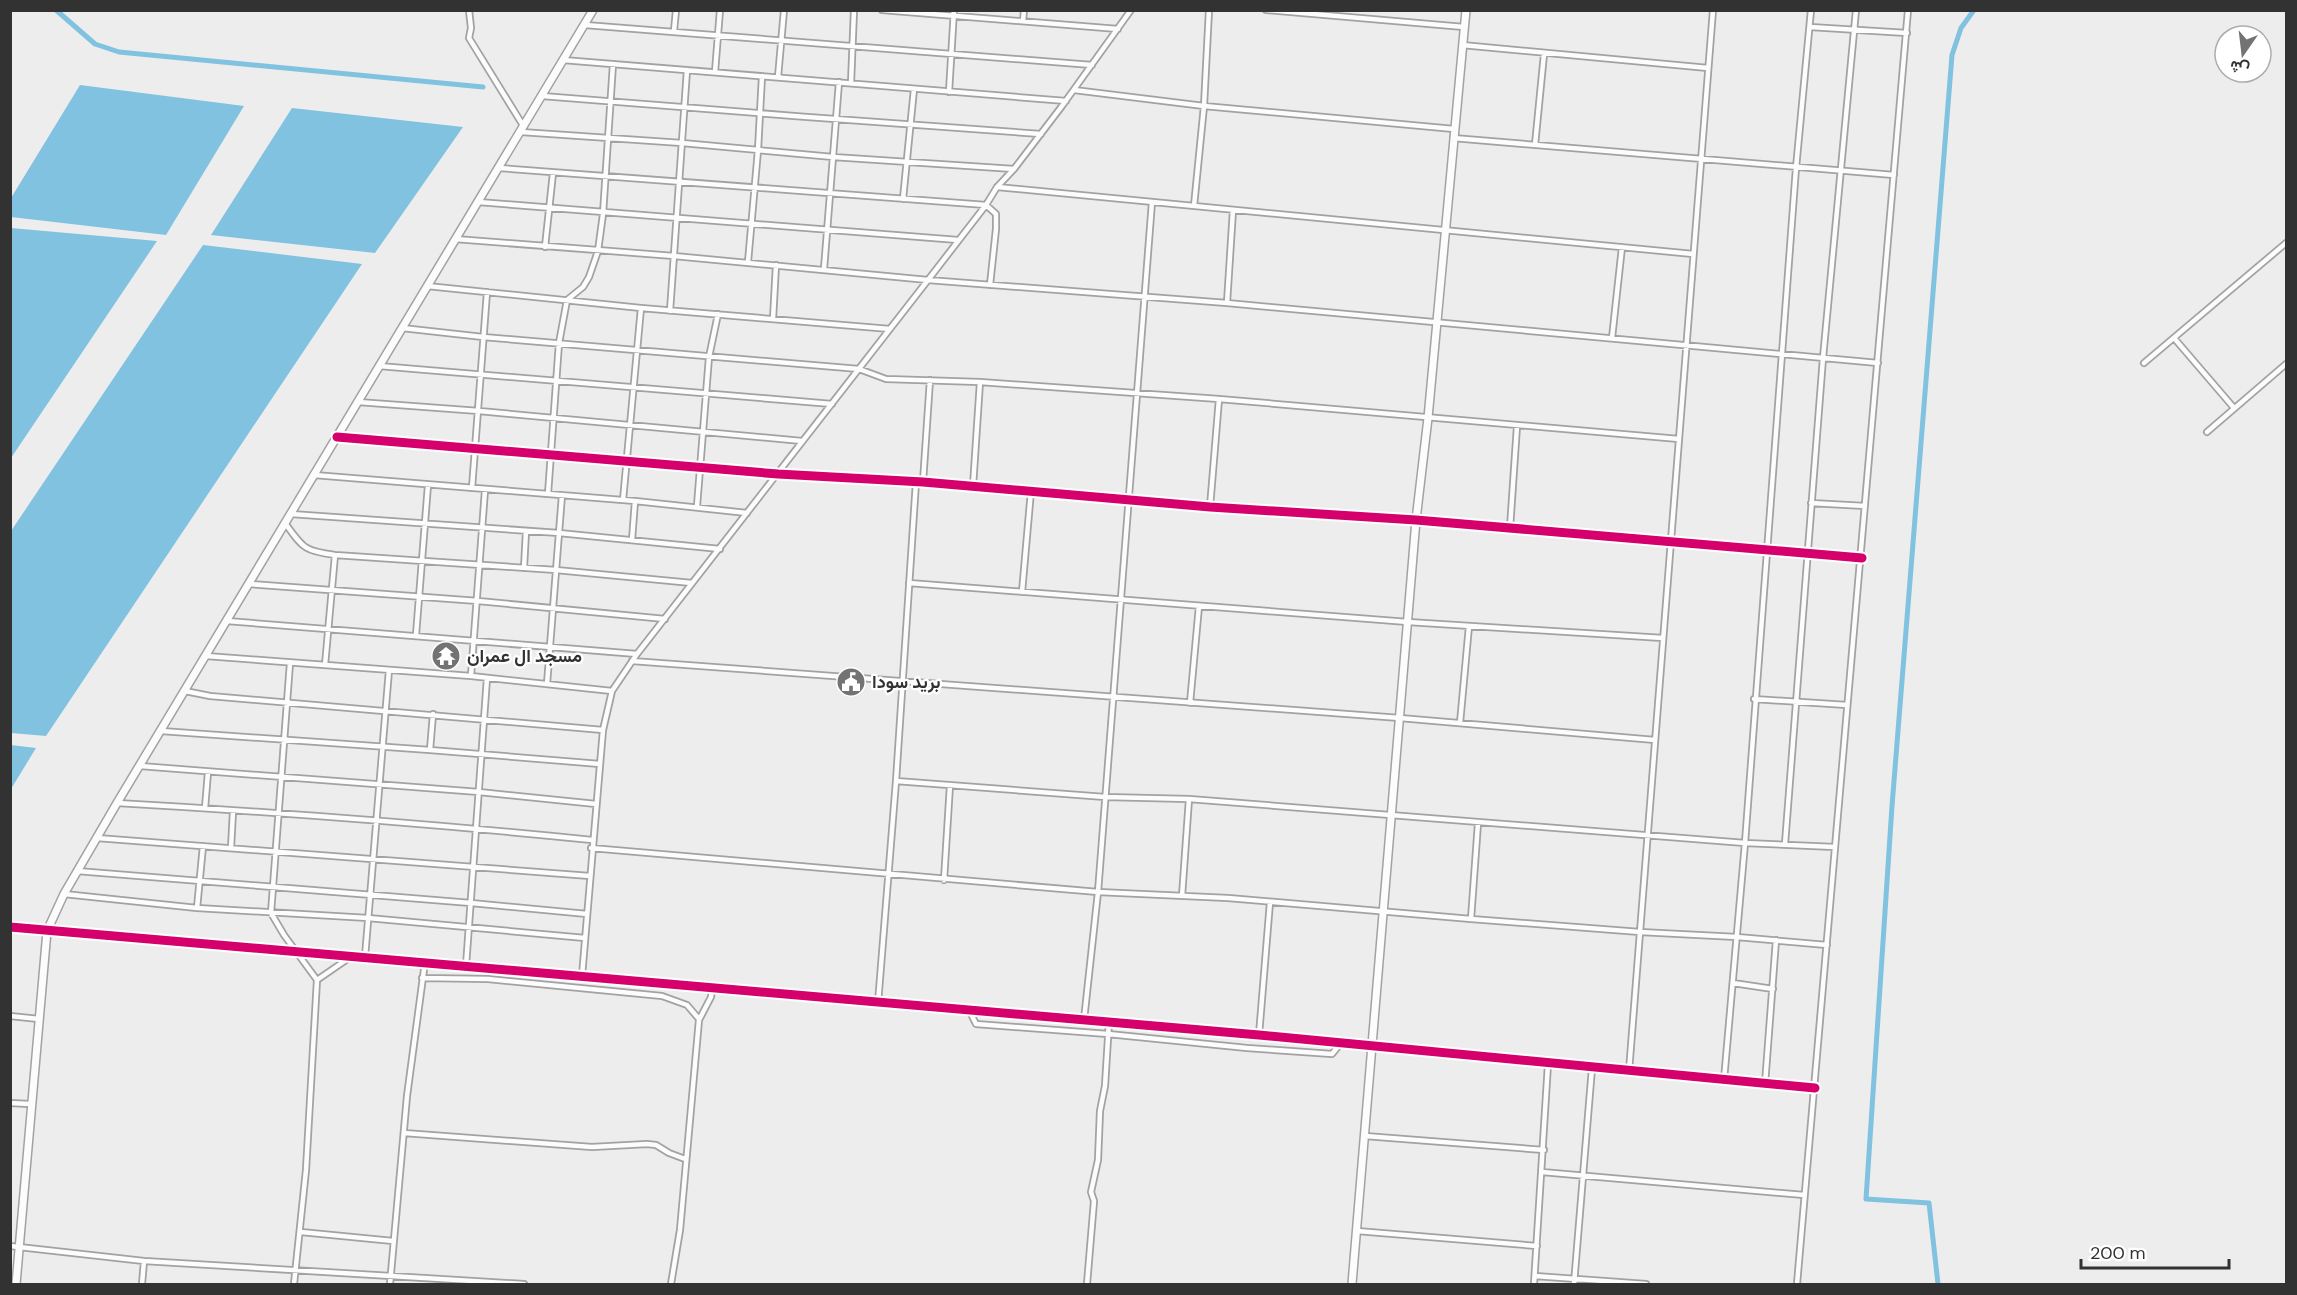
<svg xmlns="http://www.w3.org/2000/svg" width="2297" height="1295" viewBox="0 0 2297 1295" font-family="'DM Sans',Vazirmatn,sans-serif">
<rect width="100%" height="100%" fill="#ededed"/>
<path fill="#80c2e0" d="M80,85l164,21 -78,129 -155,-18v-19z
M292,108l171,19 -88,126 -164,-18z
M11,228l146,13 -146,217 -1,-230z
M203,245l159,19 -316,472 -35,-3v-202z
M11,745l25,3 -25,41 -1,-43z"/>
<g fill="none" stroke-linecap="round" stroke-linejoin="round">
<path stroke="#80c2e0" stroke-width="5" d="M56,10l39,34 24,8 364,35
M1938,1284l-9,-81 -63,-4 26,-393 60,-751 9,-27 13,-18"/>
<g stroke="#a2a2a2" stroke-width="8">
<path id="street" d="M469,10l2,18 -2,10 55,89
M882,10l236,19
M1266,10l198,17
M1023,21l1,-11
M585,25l507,40
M1810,27l97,6
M674,31l2,-21
M1462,45l246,23
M563,60l503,41
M715,72l5,-62
M778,77l6,-67
M851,83l3,-73
M1074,90l130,16 250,23
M949,92l5,-82
M542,96c167,14 332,26 499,38
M521,132l161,11 151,14 181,12
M1453,138l441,37
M1535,145l9,-91
M499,168l487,37 10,9v15l-6,56
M997,187l696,67
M903,199l11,-110
M478,202l480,38
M1194,206l10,-100 5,-96
M455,239l219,17 254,24 299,23 651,60
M545,247l8,-74
M748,262l10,-112 4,-74
M824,269l15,-187
M427,286l214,22 249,21
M1227,303l6,-93
M670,311l17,-241
M773,319l3,-54
M402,328l81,9 376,32 27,10 94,3 239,17 460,40
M1612,338l10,-91
M2174,338l60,70
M2144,363l142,-120
M379,366l453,38
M358,402l121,9 323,30
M2207,432l79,-68
M337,437l441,37 145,8 287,25 206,13 446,38
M314,475l321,26 112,12
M923,482l7,-102
M973,486l7,-104
M472,488l15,-196
M548,494l11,-151 8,-43 16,-13 6,-10 9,-26 5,-37 10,-150
M623,500l18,-192
M1811,503l54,3
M697,506l12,-149 9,-43
M1210,507l9,-108
M291,514l268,19 161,16
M285,523c18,25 19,28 50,32l221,15 136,13
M1510,528l7,-102
M632,540l3,-39
M524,568l2,-37
M909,583l499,39 255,16
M249,584l229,17 187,18
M1022,592l9,-101
M227,621l410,33
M416,635l12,-150
M206,656l265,20 141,15
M632,661l768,57 255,22
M290,663l-19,250 13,22 33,45 -11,190 -12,114
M325,665l10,-110
M471,676l14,-186
M547,684l15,-189
M185,691l25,5 393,34
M1754,699l93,6
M1190,703l9,-97
M1460,723l9,-97
M161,731l269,19 170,14
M430,750l3,-36
M140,766l339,26 117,12
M896,781l209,16 84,2 556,44 90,4
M117,803c159,9 317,21 475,37
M205,808l3,-36
M97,838l493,38
M1785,844l38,-486 33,-348
M231,848l2,-37
M591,848l507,44 130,6 243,21 169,13 97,5 90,8
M77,871l394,32 116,11
M944,880l6,-95
M64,894l133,14 171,10 217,20
M1182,896l7,-97
M197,908l6,-62
M1471,919l7,-96
M365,957l24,-287
M466,966l21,-288
M582,976l21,-246 9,-39 25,-37 291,-374 58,-75 11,-18 17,-18 48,-63 69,-96
M422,978l66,1 174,17 25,9 12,14
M317,980l32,-22
M1733,983l40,6
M878,1003l18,-222 20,-299
M969,1010l7,14 132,10 139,14 85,6 9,-11
M10,1016l29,3
M1084,1020l14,-128 54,-690
M1259,1035l11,-133
M1373,1046l442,42
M1629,1071l84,-1061
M1724,1080l21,-237 51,-675 15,-158
M1765,1084l11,-144
M10,1103l20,1
M404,1133l188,14 55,-3 9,1 13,8 16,6
M1365,1136l179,14
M1542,1172l262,23
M1357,1231l180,15
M301,1232l92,9
M10,1246l134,15 380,23
M1535,1276l111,8
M142,1284l2,-23
M390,1284l17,-188 18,-134
M671,1284l9,-54 19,-210 12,-23 1,-9
M1087,1284l7,-83 -3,-9 7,-32 2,-49 5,-25 4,-64
M1534,1284l14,-220
M1574,1284l18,-216
M1797,1284l111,-1274"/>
</g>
<g stroke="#a2a2a2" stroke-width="10">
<path id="secondary" d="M10,927l1363,119
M16,1284l31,-353 17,-37 53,-91 476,-793
M1352,1284l64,-764 12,-102 38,-408"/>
</g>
<use href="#street" stroke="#fcfcfc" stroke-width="4.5"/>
<use href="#secondary" stroke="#fcfcfc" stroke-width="7"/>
<g stroke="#fff" stroke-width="13">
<path id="cycleway" d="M337,437l441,37 145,8 287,25 206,13 446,38
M10,927l1249,108 556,53"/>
</g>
<use href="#cycleway" stroke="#d6006c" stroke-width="9"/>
</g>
<defs>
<g id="temple-disc" transform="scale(1.5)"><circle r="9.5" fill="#737374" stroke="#fff"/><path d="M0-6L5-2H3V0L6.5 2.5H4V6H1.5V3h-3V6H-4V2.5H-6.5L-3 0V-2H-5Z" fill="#fff"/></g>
<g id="civic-disc" transform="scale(1.5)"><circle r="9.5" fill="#737374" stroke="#fff"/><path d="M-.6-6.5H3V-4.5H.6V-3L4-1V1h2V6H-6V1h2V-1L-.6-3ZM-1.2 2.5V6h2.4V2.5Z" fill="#fff"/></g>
</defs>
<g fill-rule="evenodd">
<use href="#temple-disc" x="446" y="656"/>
<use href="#civic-disc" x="851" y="682"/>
</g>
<g text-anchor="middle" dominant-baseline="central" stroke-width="4.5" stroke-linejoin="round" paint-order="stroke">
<g font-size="18" font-weight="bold" fill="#323233" stroke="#fff" text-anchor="start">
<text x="467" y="656">مسجد ال عمران</text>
<text x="872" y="682">بريد سودا</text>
</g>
</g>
<rect width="2297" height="1295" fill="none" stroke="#323233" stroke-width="24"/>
<g transform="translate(2243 54) rotate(194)"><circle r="28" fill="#ffffff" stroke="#adadad" stroke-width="1.5"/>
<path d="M0-4.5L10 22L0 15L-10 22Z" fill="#737374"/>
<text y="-9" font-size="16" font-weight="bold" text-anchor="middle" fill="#323233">ش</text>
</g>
<path d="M2081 1259v9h148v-9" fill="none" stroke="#323233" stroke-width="3"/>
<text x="2090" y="1259" font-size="18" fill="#323233" stroke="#ffffff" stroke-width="4.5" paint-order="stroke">200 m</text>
</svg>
